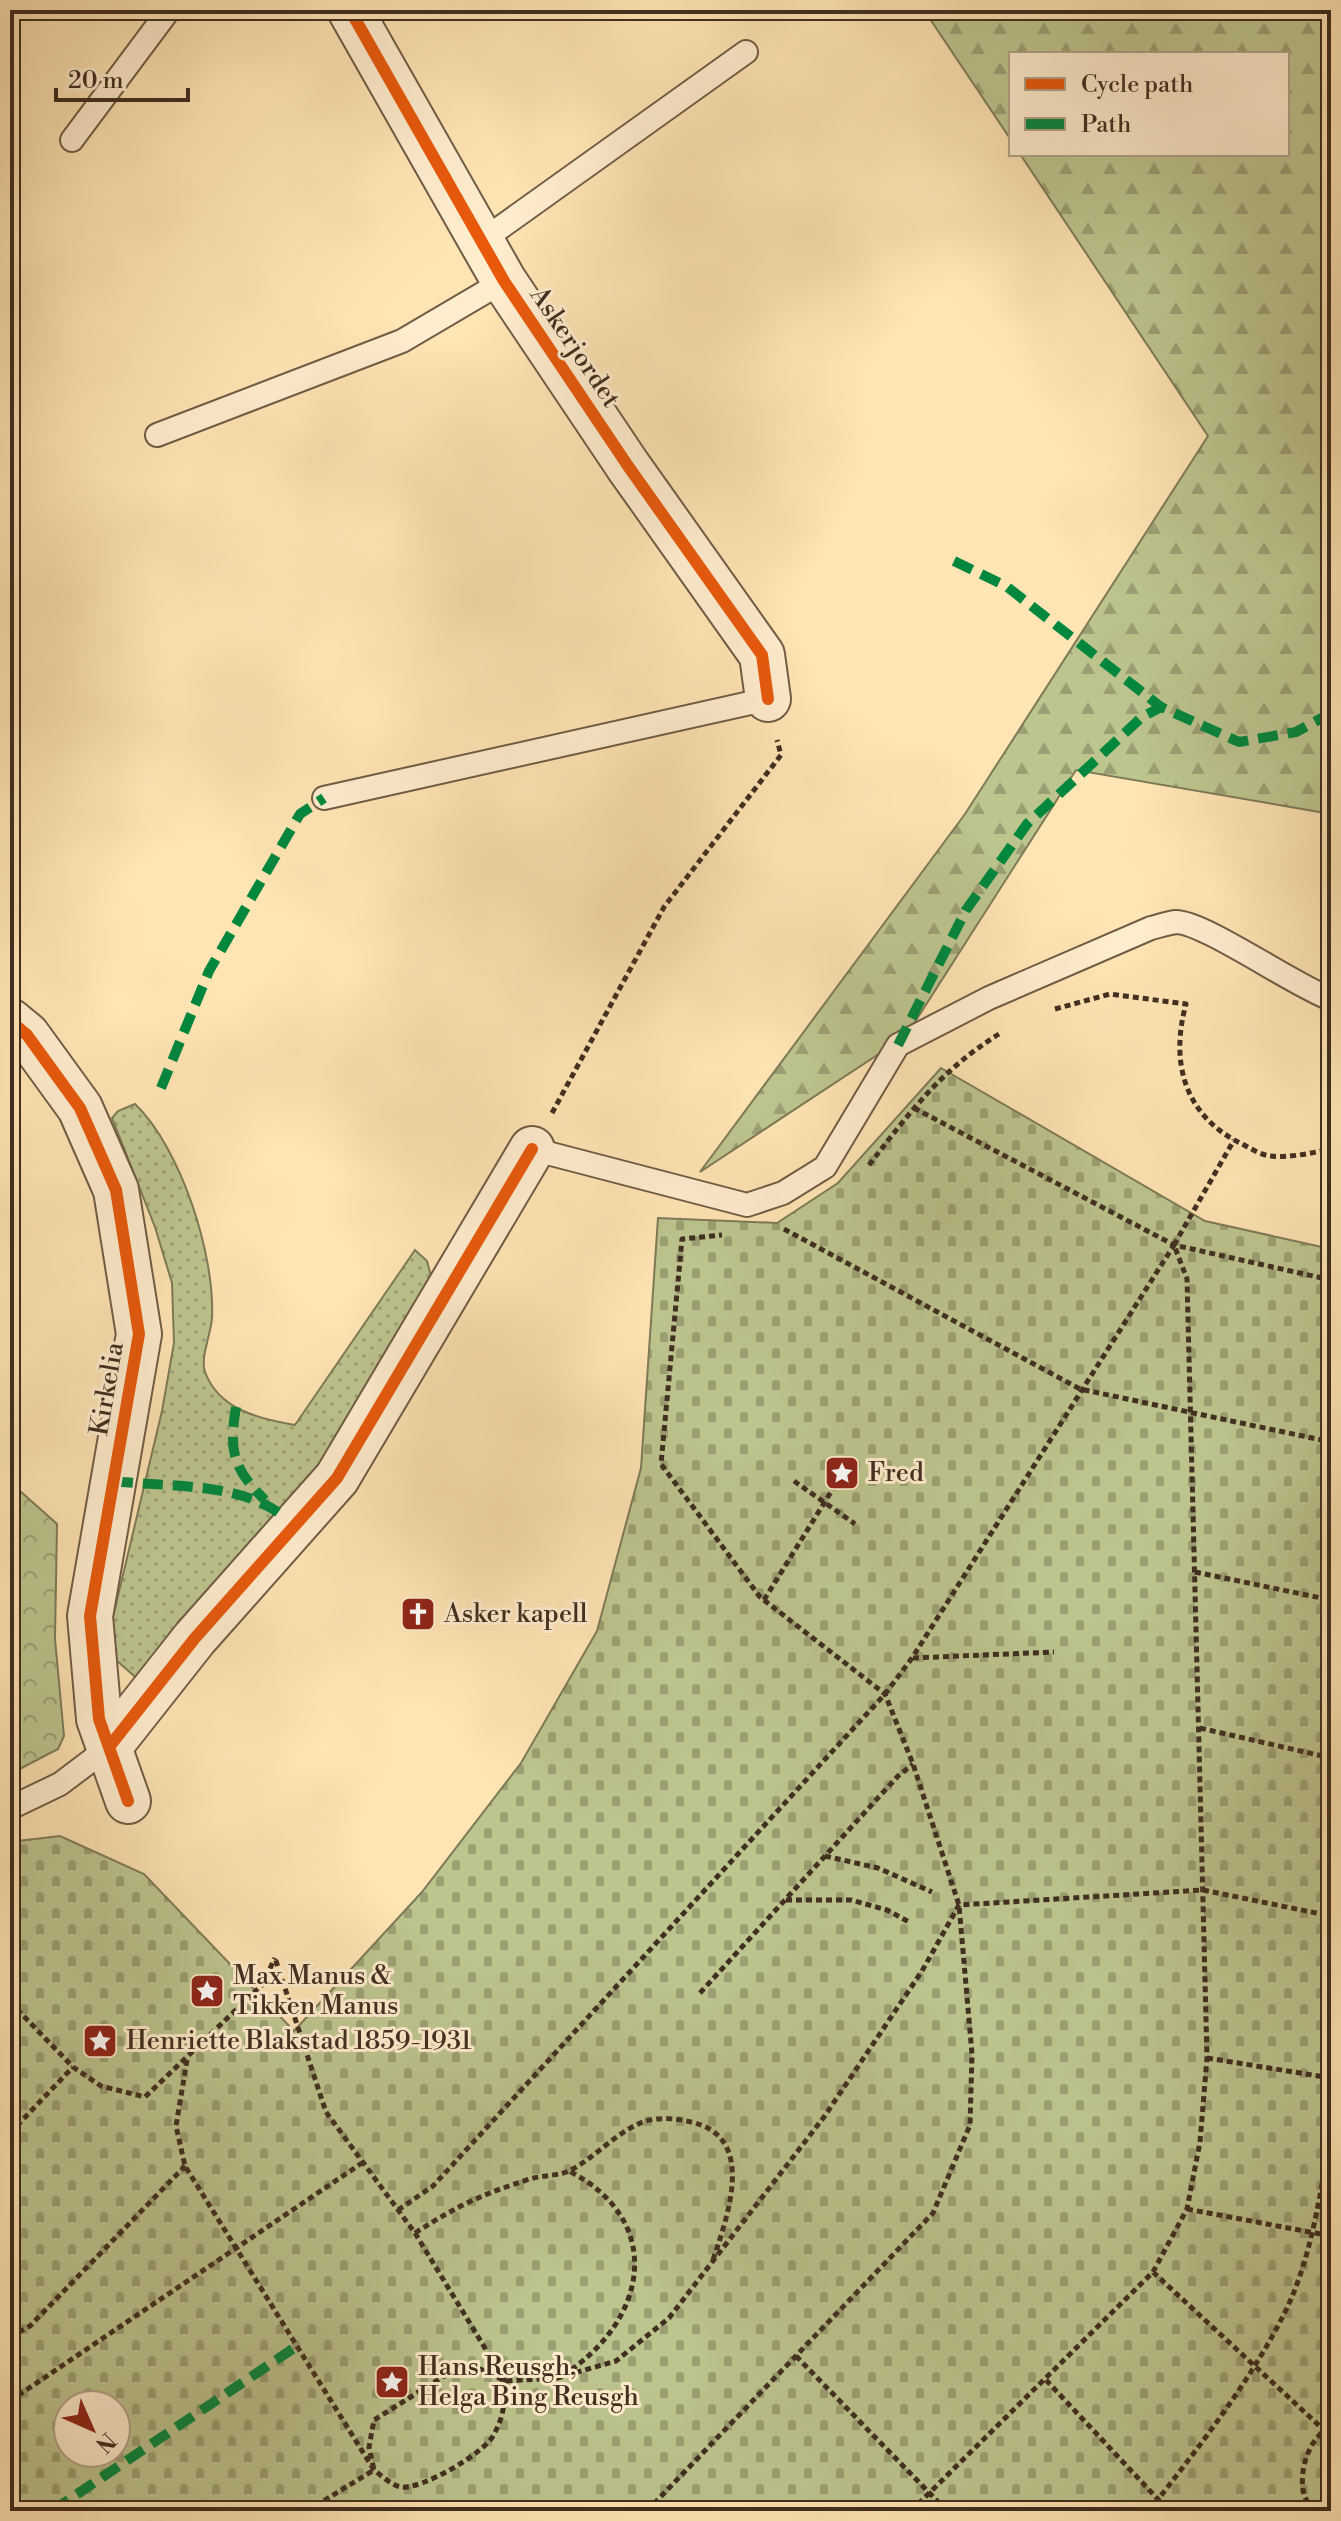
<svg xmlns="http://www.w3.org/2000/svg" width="1341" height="2521" viewBox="0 0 1341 2521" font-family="'Libre Bodoni',serif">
<defs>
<pattern id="grass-dots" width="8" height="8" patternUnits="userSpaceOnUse" patternTransform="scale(2)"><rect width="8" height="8" fill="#bdc58f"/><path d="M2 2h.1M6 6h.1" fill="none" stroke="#9ba074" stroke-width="1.8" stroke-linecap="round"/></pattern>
<pattern id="forest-firs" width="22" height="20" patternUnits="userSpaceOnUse" patternTransform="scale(2)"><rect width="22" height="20" fill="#bdc58f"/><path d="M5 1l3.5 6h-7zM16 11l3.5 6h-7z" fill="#9ba074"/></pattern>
<pattern id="cemetery-stones" width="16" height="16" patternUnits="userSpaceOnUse" patternTransform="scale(2)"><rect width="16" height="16" fill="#bdc58f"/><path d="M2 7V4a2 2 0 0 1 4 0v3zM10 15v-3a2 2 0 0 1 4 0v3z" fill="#9ba074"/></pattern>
<pattern id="park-crowns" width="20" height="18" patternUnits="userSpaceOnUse" patternTransform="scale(2)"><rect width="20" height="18" fill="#bdc58f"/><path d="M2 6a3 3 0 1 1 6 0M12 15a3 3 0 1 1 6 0" fill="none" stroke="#9ba074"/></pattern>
</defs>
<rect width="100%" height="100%" fill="#ffe4b4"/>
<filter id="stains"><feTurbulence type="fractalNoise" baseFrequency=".0025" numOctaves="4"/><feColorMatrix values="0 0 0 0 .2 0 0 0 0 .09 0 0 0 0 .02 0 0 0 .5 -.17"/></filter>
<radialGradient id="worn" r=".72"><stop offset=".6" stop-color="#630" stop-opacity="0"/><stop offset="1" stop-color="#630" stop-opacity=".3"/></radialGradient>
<path fill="url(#grass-dots)" stroke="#7e7a58" stroke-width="2" d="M135,1104c46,44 80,151 77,214 -1,16 -12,40 -7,54 14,38 55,47 90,53l120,-175 12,11 5,19 -29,66 -85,120 -177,216 -25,-22 -4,-39 50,-210 12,-68 -2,-60 -17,-56 -43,-109 6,-7z"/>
<path fill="url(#forest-firs)" stroke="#7e7a58" stroke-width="2" d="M924,10h407v804l-255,-44 -170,266 -206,136 265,-358 243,-378 -188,-282h267v-100h-276v86z"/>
<path fill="url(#cemetery-stones)" stroke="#7e7a58" stroke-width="2" fill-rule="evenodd" d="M941,1068l264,153 126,28v1262h-1321v-669l50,-6 84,38 150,157 128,-139 99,-129 76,-132 44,-163 17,-250 119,5 61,-40zM68,2405h48v48h-48z"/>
<path fill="url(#park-crowns)" stroke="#7e7a58" stroke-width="2" d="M10,1482l47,42 -2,115 9,97 -6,13 -48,25z"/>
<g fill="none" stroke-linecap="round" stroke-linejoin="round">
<g stroke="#705c45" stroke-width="26">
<path id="lane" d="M72,140l97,-130
M483,240l263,-188
M157,435l245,-94 102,-60
M324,798l444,-99
M532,1149l215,56 36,-12 42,-26 73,-122 91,-47 162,-70c8,-2 17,-5 25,-6 28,0 119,64 155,77
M10,1808l50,-24 49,-37"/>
</g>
<g stroke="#705c45" stroke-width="48">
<path id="street" d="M350,10l154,271 124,185 134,189 6,44
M10,1021l17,14 53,73 36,82 23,144 -49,282 9,103 29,82
M109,1747l86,-109 142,-160 195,-329"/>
</g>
<path stroke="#402e20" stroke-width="5" stroke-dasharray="6 4" stroke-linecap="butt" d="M1055,1009l55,-15 76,10c-16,58 -2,112 56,140 8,4 19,11 28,12 20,2 42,-3 61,-7
M914,1108l260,137 157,35
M552,1113l112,-206 117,-152 -4,-15
M869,1165c41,-53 72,-95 130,-131
M784,1229l296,160 251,53
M794,1481l61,43
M1195,1572l136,28
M764,1600l75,-121
M913,1658l141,-6
M1200,1728l131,30
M825,1856l53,12 54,24
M786,1900h65l36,10 22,12
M700,1993l198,-217 15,-12
M10,2002l63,65 28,19 44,11 117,-112 13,-27
M1207,2058l124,20
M187,2060l-11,66 9,40 189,304c8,6 17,15 27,17 20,3 82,-33 92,-51 11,-19 12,-34 12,-55l-90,-148 -89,-121 -51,-154
M10,2133l63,-66
M1187,2209l144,27
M398,2210l35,-24 452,-492 27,-36 262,-413
M415,2233c42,-27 67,-39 115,-54 13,-4 30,-3 41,-9 26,-14 44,-37 72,-48 14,-5 33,-4 48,0 68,15 35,98 21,141
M1153,2272l171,158
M10,2337l20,-11 155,-160
M796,2356l151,155
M563,2375c83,-52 105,-153 6,-204
M1046,2380l123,131
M10,2401l352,-238
M307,2511l67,-41 -5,-23 5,-27 75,-47 25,-7 31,15 52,-3 59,-17 53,-43 155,-201 98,-146 37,-66 244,-15 128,26
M647,2511l286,-298 37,-88 2,-71 -13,-149 -46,-141 -28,-70 -125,-97 -99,-133 21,-225 40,-4
M911,2511l242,-239 34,-63 13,-67 7,-84 -20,-779 -13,-34 60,-105
M1149,2511c49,-63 103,-131 138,-203 25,-53 33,-115 44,-172
M1314,2511c-3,-5 -9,-11 -10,-17 -6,-22 5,-58 27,-67"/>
<use href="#lane" stroke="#ffedce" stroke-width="22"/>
<use href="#street" stroke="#ffedce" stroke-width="44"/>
<path stroke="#00873e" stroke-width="10" stroke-dasharray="20 10" stroke-linecap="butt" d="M954,561l52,25 155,121
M898,1045l68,-135 61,-86 115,-107 19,-10 78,35 57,-10 35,-19
M161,1088l48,-117 91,-157 24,-16
M236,1407c-7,43 -4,61 29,93
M113,1481c53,6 122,1 166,32
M52,2511l245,-165"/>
<g stroke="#ffedce" stroke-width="17">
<path id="cycleway" d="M350,10l154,271 124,185 134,189 6,44
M10,1021l17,14 53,73 36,82 23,144 -49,282 9,103 29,82
M109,1747l86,-109 142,-160 195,-329"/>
</g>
<use href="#cycleway" stroke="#e8590c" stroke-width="12"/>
</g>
<defs>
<g id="sight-square" transform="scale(1.8)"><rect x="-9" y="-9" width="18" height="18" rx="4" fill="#8f2418" stroke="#ffedce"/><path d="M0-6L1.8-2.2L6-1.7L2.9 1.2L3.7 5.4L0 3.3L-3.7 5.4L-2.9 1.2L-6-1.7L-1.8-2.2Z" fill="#fff"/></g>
<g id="church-square" transform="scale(1.8)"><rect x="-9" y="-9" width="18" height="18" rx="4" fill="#8f2418" stroke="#ffedce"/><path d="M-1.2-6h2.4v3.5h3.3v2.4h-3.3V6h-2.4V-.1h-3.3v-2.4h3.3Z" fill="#fff"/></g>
</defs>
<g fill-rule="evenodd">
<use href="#sight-square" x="842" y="1473"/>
<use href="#church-square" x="418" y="1614"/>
<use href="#sight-square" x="207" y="1991"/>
<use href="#sight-square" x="100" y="2041"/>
<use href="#sight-square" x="392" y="2382"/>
</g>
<g text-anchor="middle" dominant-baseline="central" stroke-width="6" stroke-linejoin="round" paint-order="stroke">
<g font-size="26" fill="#402e20" stroke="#ffedce">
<text transform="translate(575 347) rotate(56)">Askerjordet</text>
<text transform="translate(107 1389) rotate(-80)">Kirkelia</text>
</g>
<g font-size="26" fill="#402e20" stroke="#ffedce" text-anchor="start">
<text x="868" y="1473">Fred</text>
<text x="444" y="1614">Asker kapell</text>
<text x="233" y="1976">Max Manus &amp;<tspan x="233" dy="30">Tikken Manus</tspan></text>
<text x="126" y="2041">Henriette Blakstad 1859-1931</text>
<text x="418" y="2367">Hans Reusgh,<tspan x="418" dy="30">Helga Bing Reusgh</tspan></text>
</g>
</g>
<rect width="1341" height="2521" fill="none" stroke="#ffe4b4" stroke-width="40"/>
<rect x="12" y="12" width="1317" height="2497" fill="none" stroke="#402e20" stroke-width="4"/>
<rect x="20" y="20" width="1301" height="2481" fill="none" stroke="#402e20" stroke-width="2"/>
<rect x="1009" y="52" width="280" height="104" fill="#ffedce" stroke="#b3a188" stroke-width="2"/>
<rect x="1025" y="78" width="40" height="12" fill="#e8590c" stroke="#b3a188" stroke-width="2"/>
<text x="1081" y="92" font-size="24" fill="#402e20">Cycle path</text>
<rect x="1025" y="118" width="40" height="12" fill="#00873e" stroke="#b3a188" stroke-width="2"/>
<text x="1081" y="132" font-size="24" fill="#402e20">Path</text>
<g transform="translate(92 2429) rotate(135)"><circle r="38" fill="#ffedce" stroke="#b3a188" stroke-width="2"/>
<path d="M0-6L14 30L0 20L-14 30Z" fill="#8f2418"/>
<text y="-12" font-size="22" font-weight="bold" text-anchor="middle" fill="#402e20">N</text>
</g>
<path d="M56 88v12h132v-12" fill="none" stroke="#402e20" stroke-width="4"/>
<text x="68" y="88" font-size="24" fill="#402e20" stroke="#ffedce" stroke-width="6" paint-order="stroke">20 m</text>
<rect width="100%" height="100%" filter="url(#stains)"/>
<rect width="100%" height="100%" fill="url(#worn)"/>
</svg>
